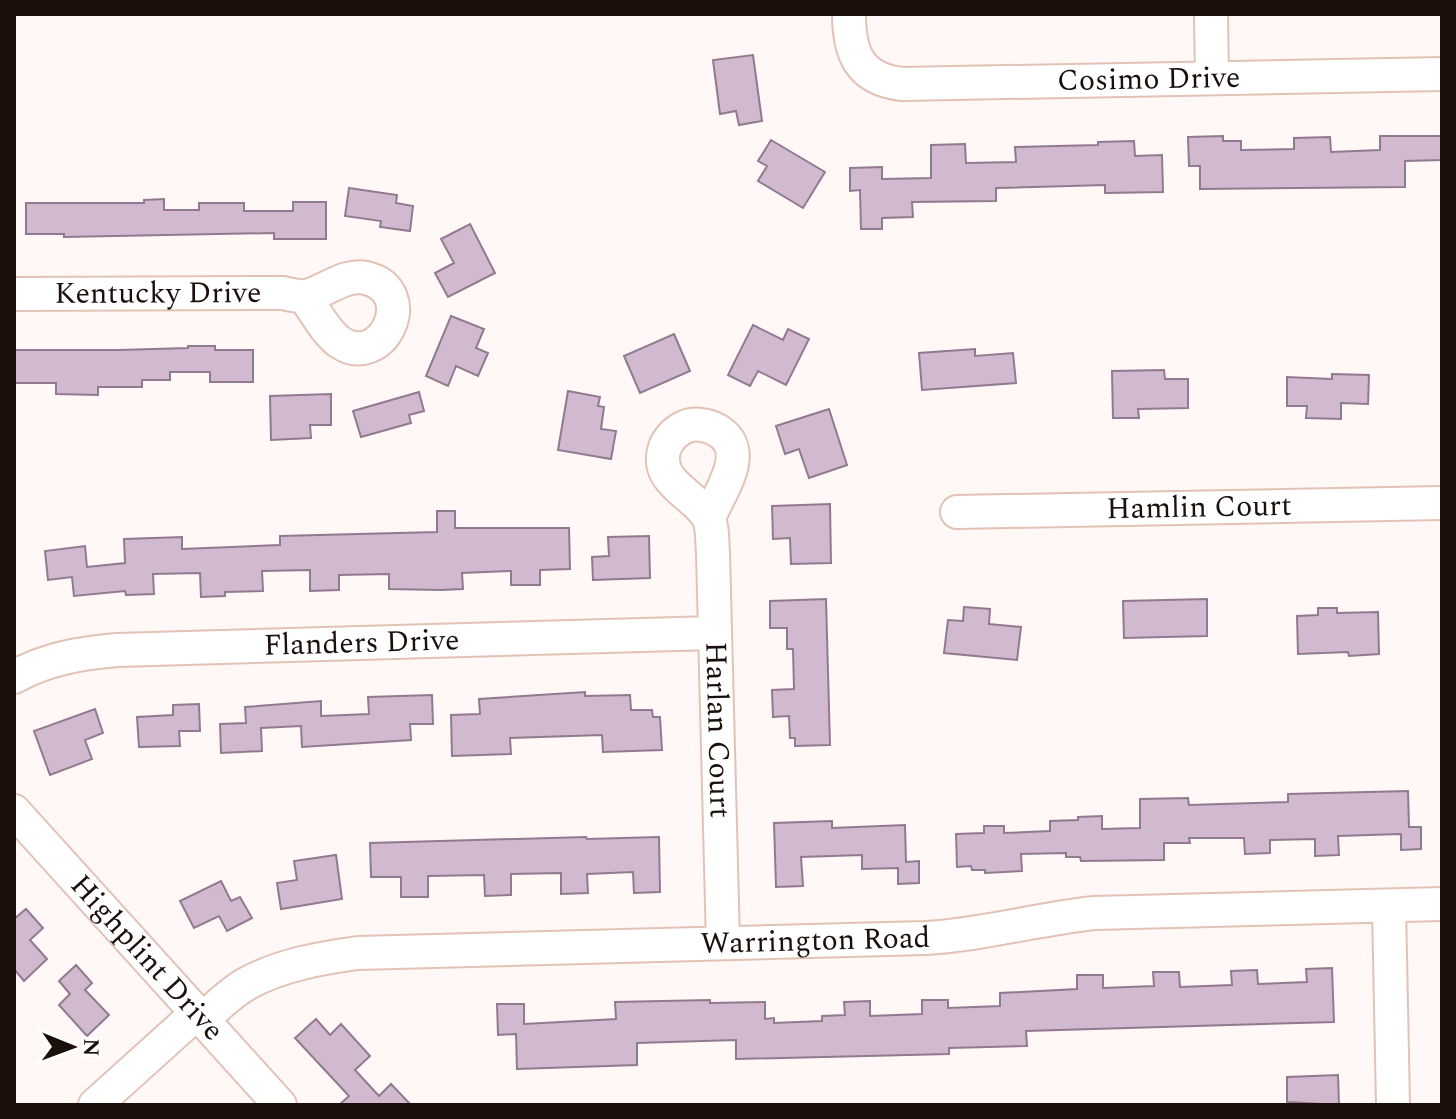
<svg xmlns="http://www.w3.org/2000/svg" width="1456" height="1119" viewBox="0 0 1456 1119" font-family="Spectral,serif">
<rect width="100%" height="100%" fill="#fff8f6"/>
<path fill="#d1b9cf" stroke="#917a8f" stroke-width="2" d="M753,55l9,66 -23,4 -3,-14 -16,3 -7,-54z
M1223,136v5h18v9l53,-1v-11l36,-1 1,15 49,-2v-14h62v24l-37,1v26l-205,2v-23h-11l-1,-29z
M771,140l54,32 -22,36 -45,-27 9,-15 -9,-5z
M1134,141l1,15 27,-1 1,37 -58,1v-8l-109,3v13l-84,1 1,15 -31,1v11h-21l-1,-39 -10,1v-23l32,-1v12l49,-1v-33l34,-1 1,19 50,-1 -1,-15 83,-2v-3z
M349,188l48,7 -1,8 17,3 -3,25 -30,-4 1,-6 -36,-5z
M164,199v11h35v-7h45v8h49v-9h33v37h-52v-6l-210,4v-3h-38v-31h118v-3z
M470,224l25,49 -47,24 -13,-24 19,-10 -13,-24z
M451,316l33,13 -8,19 12,5 -10,23 -22,-10 -8,20 -22,-10z
M753,325l30,15 5,-11 21,10 -23,46 -28,-14 -8,15 -22,-11z
M674,334l16,37 -50,22 -16,-37z
M188,346h27v4h38v32h-43v-10h-40v8h-28v7h-44v8l-42,-1v-11h-42v-33h104l70,-2z
M975,349v7l38,-3 3,30 -94,7 -3,-37z
M1164,370l1,9h23v29l-50,1 1,9h-26l-1,-47z
M1332,374l37,1 -1,29 -27,-1v16l-35,-1 1,-12h-20v-29l45,2z
M568,391l32,6 -2,9 6,1 -3,22 15,2 -5,28 -53,-9z
M419,392l5,19 -15,4 2,8 -50,14 -8,-26z
M331,394v31h-21l1,13 -40,2 -1,-44z
M829,409l18,56 -38,13 -10,-29 -14,5 -9,-28z
M830,504l1,59 -40,1 -1,-26 -17,1 -1,-33z
M437,511h18v17h114l1,41 -30,1v15h-29v-14l-49,2 1,16 -23,1 -51,-1v-15l-50,1v15l-29,1v-21l-48,1 1,20 -38,1v4l-24,1 -1,-24 -47,1 1,20 -28,1 -1,-4 -51,5 -2,-19 -24,3 -3,-29 40,-5 2,21 38,-4 -1,-24 58,-2v12l98,-4v-9l157,-4z
M649,536l1,42 -57,2 -1,-23 17,-1 -1,-19z
M826,599l4,146 -35,1v-8h-5l-1,-22 -16,1 -1,-27 22,-1 -1,-40h-6v-21h-17v-27z
M1207,599v37l-83,2 -1,-37z
M964,607l26,2 -1,15 32,3 -4,33 -73,-7 4,-33 15,1z
M1318,608h19v5l41,-1 1,42 -30,2 -1,-4 -50,2 -1,-38 21,-1z
M585,692v4l45,-1 1,15h21l1,7h7l2,33 -59,2 -1,-17 -92,3 1,16 -59,2 -1,-41 29,-1 -1,-15z
M432,695l1,29h-23l1,16 -109,7 -1,-21 -40,2 1,23 -41,2 -1,-29 26,-1 -1,-16 76,-6v15l48,-2 -1,-17z
M199,704l1,27h-21l1,15 -41,1 -2,-30 36,-2v-10z
M95,709l8,24 -18,7 7,19 -42,16 -16,-44z
M1408,791l1,36h12v22l-20,1v-16l-63,2 1,19 -24,1v-17l-45,1v13l-25,1 -1,-16h-55l1,5h-26v17l-83,1 -1,-4h-14v-4l-45,1 1,17 -37,2v-3h-13l-1,-4 -14,1 -1,-33 28,-1v-7h20v7l46,-2v-10l28,-1v-3l24,-1v13l38,-1v-29l48,-1 1,7 99,-3v-8z
M832,821v7l73,-3 1,37 13,-1v22l-21,1v-16l-36,1v-14l-61,2 2,29 -27,1 -2,-64z
M586,837l1,2 72,-2 1,55 -26,1 -1,-21 -46,2 1,19 -27,1v-21l-50,1v21l-26,1 -1,-21 -56,1v21h-27v-20h-30l-1,-34z
M336,855l6,44 -61,10 -4,-26 20,-3 -3,-19z
M221,881l10,20 9,-4 12,21 -25,13 -8,-15 -25,12 -14,-27z
M26,909l17,19 -13,12 17,19 -23,22 -10,-12v-50z
M76,965l16,18 -7,7 24,25 -22,21 -28,-31 11,-11 -11,-13z
M1332,968l2,54 -308,9 1,15 -78,2v6l-213,5v-19l-99,3v22l-120,4 -1,-35 -18,1 -1,-31h27v20l92,-5 -1,-17 95,-2v3l55,-1v17l9,-1v5l48,-2v-5l23,-1 -1,-13 26,-1v15l52,-2v-14h26v8l52,-2v-13l77,-4v-14h26v13l51,-2 -1,-14h26l1,15 52,-2 -1,-14 26,-1 1,14 49,-2 -1,-13z
M316,1019l14,16 11,-11 29,32 -15,14 24,26 12,-12 20,21h-72l10,-9 -54,-58z
M1338,1075l1,30 -52,-3v-25z"/>
<g fill="none" stroke-linecap="round" stroke-linejoin="round">
<g stroke="#e3c2b6" stroke-width="36">
<g id="minor">
<path id="s1" d="M849,14c0,39 10,65 53,70l540,-10"/>
<path d="M1211,14l1,64"/>
<path id="s2" d="M14,294l269,-1c8,2 17,4 24,3 19,-5 39,-23 59,-18 55,13 16,95 -28,63 -14,-11 -23,-31 -34,-44"/>
<path id="s3" d="M957,512l485,-9"/>
<path id="s4" d="M709,518c10,-26 43,-67 8,-88 -9,-5 -21,-7 -30,-4 -10,4 -18,12 -22,21 -12,35 29,46 43,70 5,9 4,26 5,36l10,390"/>
<path id="s5" d="M14,677c32,-18 67,-24 103,-27l597,-17"/>
<path id="s6" d="M14,811l266,294"/>
<path d="M1389,906l4,199"/>
<path id="s7" d="M203,1019c14,-12 28,-27 45,-36 33,-18 73,-25 110,-30l567,-15c57,-3 112,-19 169,-25l348,-9"/>
<path d="M95,1105l102,-92"/>
</g>
</g>
<use href="#minor" stroke="#fff" stroke-width="32"/>
</g>
<g text-anchor="middle" dominant-baseline="central" stroke-width="6" stroke-linejoin="round" paint-order="stroke">
<g font-size="30" fill="#1a0f0b" stroke="#fff">
<text stroke="none"><textPath href="#s1" startOffset="346">Cosimo Drive</textPath></text>
<text stroke="none"><textPath href="#s2" startOffset="144">Kentucky Drive</textPath></text>
<text stroke="none"><textPath href="#s3" startOffset="242">Hamlin Court</textPath></text>
<text stroke="none"><textPath href="#s5" startOffset="352">Flanders Drive</textPath></text>
<text stroke="none"><textPath href="#s4" startOffset="462">Harlan Court</textPath></text>
<text stroke="none"><textPath href="#s7" startOffset="630">Warrington Road</textPath></text>
<text stroke="none"><textPath href="#s6" startOffset="198">Highplint Drive</textPath></text>
</g>
</g>
<rect width="1456" height="1119" fill="none" stroke="#1a0f0b" stroke-width="32"/>
<g transform="translate(72 1047) rotate(91)" stroke="#ffffff" stroke-width="6" paint-order="stroke">
<path d="M0-6L14 30L0 20L-14 30Z" fill="#1a0f0b"/>
<text y="-12" font-size="22" font-weight="bold" text-anchor="middle" fill="#1a0f0b">N</text>
</g>
</svg>
